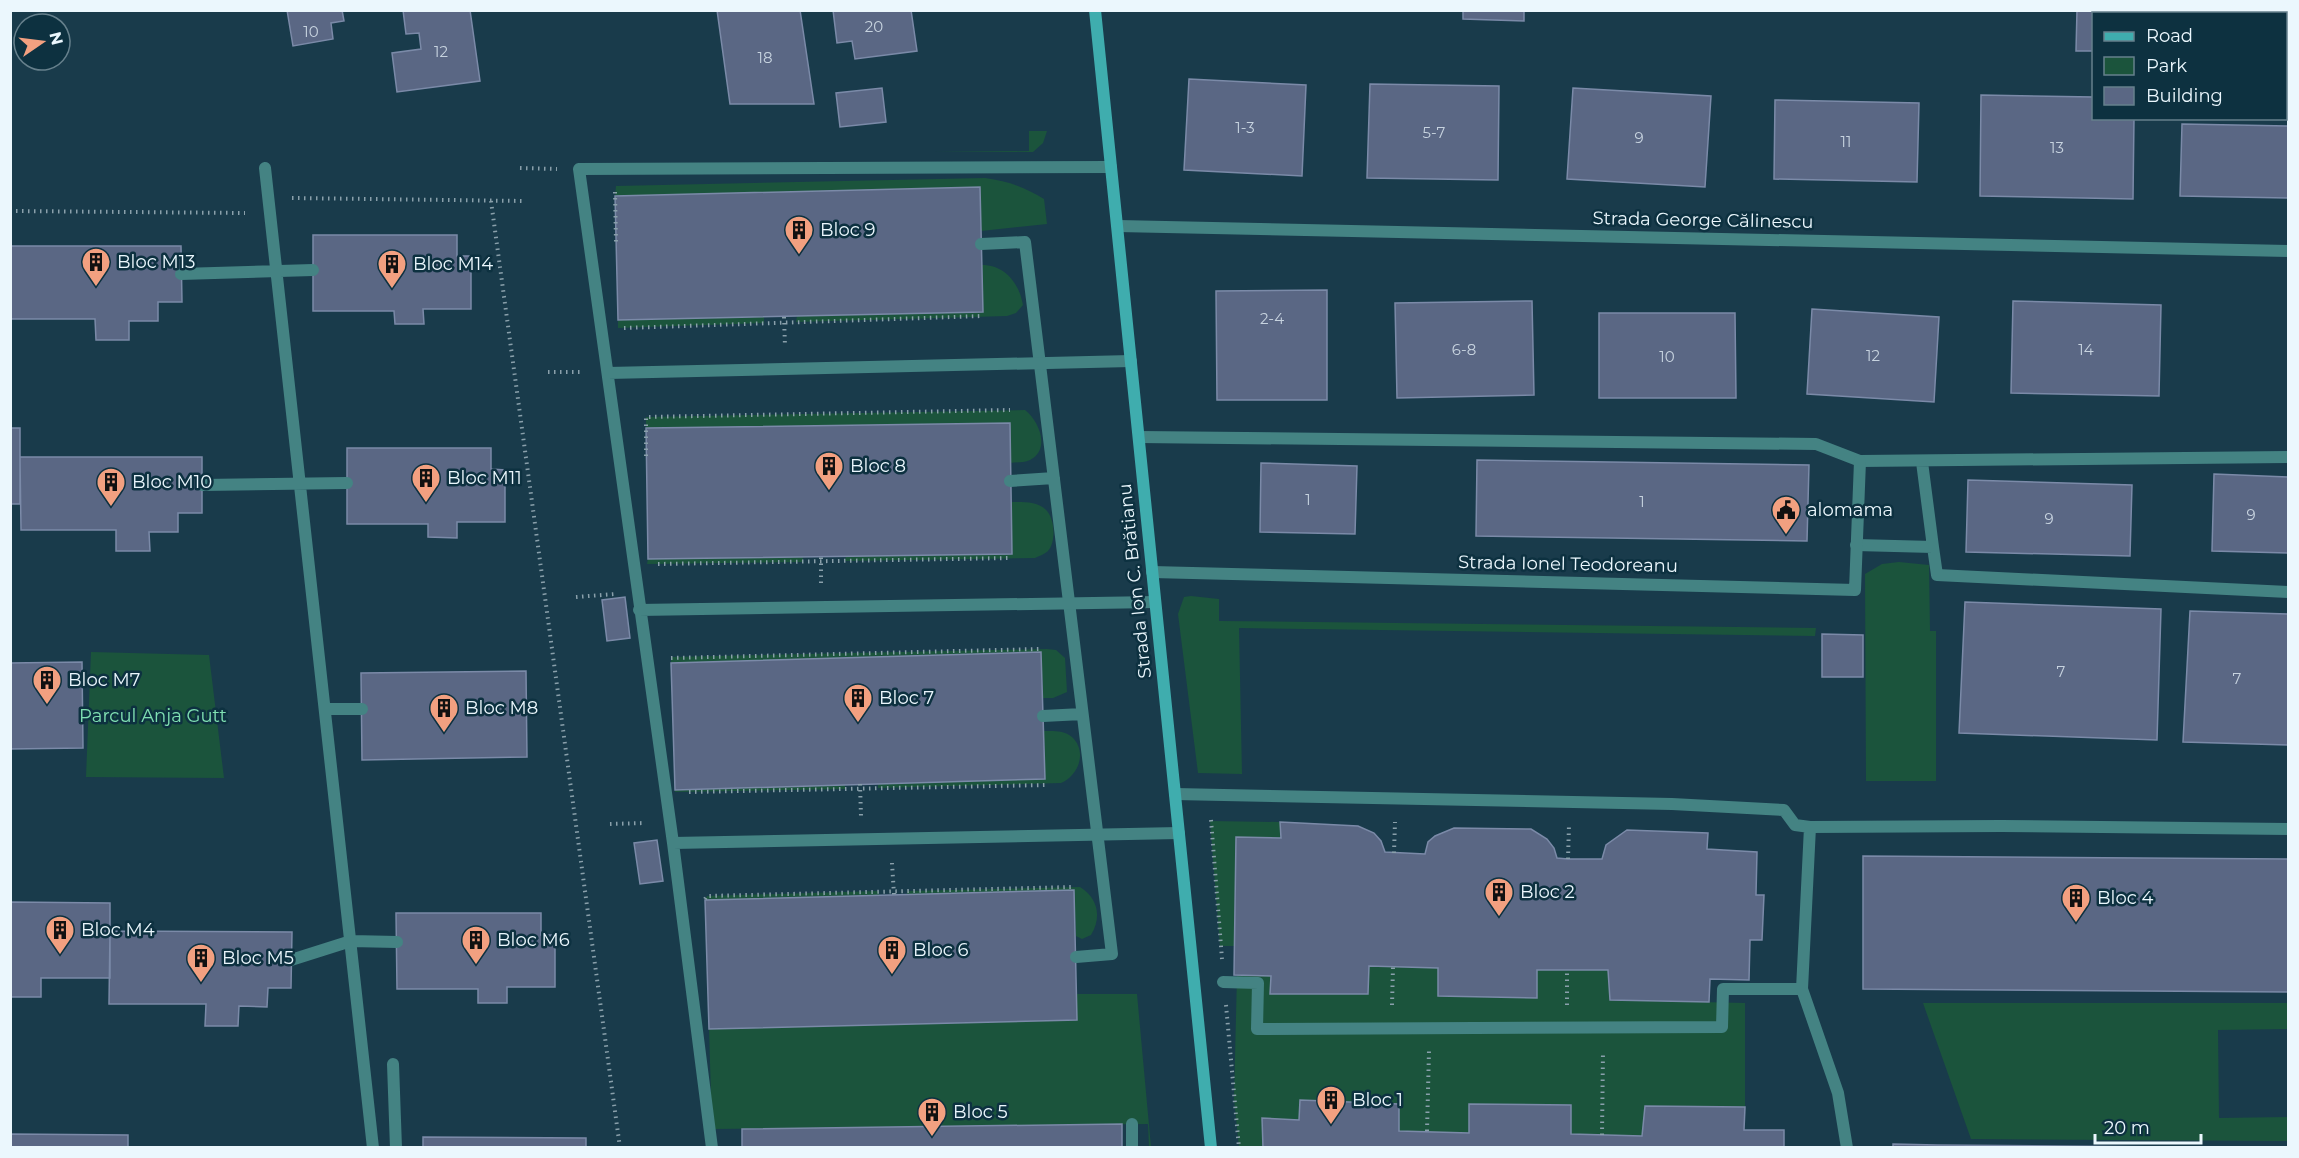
<svg xmlns="http://www.w3.org/2000/svg" width="2299" height="1158" viewBox="0 0 2299 1158" font-family="Montserrat,sans-serif">
<rect width="100%" height="100%" fill="#193b4b"/>
<path fill="#1b543c" d="M1029,131h18l-4,12 -10,9h-99l95,-1z
M985,178c23,3 39,9 59,21l3,25 -66,7 -1,-44 -365,9 1,-10z
M982,265c23,0 37,18 41,40l-7,8 -9,3 -211,6 1,-6 186,-4z
M764,317v6l-146,5v-8z
M1025,410c14,11 26,39 5,50 -6,3 -14,2 -20,3v-40l-364,5v-11z
M1011,502c12,0 28,-1 36,9 8,9 9,31 1,40 -3,3 -9,5 -13,7l-190,3 1,-5 166,-2z
M803,557v5l-156,2 1,-5z
M1899,562l30,3 1,66h6v150h-70l-1,-207 17,-10z
M1191,596l28,3v22l597,7 -1,8 -576,-8 3,146 -44,-1 -20,-159 6,-17z
M1047,649l9,1 9,8 2,34 -14,6h-10l-2,-46 -370,11v-6z
M91,652l118,3 15,123 -138,-1z
M1044,731c9,0 20,-1 28,6 16,15 6,39 -11,46l-183,5v-4l167,-5z
M845,785v4l-170,3v-2z
M1210,821l70,1 1,16h-45l-2,108h-14z
M1080,887c18,11 22,30 11,48l-9,4 -6,-3 -2,-46 -167,5v-4z
M879,891v4l-174,5 2,-4z
M1369,966l69,2v28l98,2 1,-28h71l2,30 135,3v104l-100,-1 -3,30 -71,-2v-29l-101,-1 -1,29 -70,-2v-27l-99,-4 -1,20 -37,-1 1,28h-24l-5,-48 3,-124 34,1v18h96z
M1077,994h60l14,153h-2l-1,-23 -436,5 -3,-100 368,-9z
M1923,1003h365v26l-70,1 1,88 69,-1v24l-317,-2z"/>
<path fill="#5a6784" stroke="#7b8aa8" stroke-width="1.5" d="M287,10h55l2,11 -13,2 2,16 -40,7z
M403,10h67l10,71 -83,11 -5,-39 29,-4 -2,-16 -13,1z
M717,10h83l14,94h-84z
M833,10h78l6,41 -62,8 -3,-18 -15,2z
M1463,10h61v11l-61,-2z
M2077,10h99l-1,4h-81v37h-18z
M2210,10h78v48h-2v-44h-76z
M1189,79l117,6 -4,91 -118,-6z
M1370,84l129,2 -1,94 -131,-2z
M882,88l4,34 -46,5 -4,-34z
M1573,88l138,8 -6,91 -138,-8z
M1981,95l113,2v21h40l-1,81 -153,-3z
M1775,100l144,3 -2,79 -143,-3z
M2182,124l106,2v72l-108,-2z
M980,187l3,125 -365,8 -3,-124z
M313,235h144v21h14v53h-48l1,15h-29l-1,-13h-81z
M10,246h171l1,56h-24v19h-29v19h-33l-1,-21h-85z
M1327,290v110h-110l-1,-109z
M1532,301l2,94 -137,3 -2,-95z
M2013,301l148,4 -2,91 -148,-3z
M1812,309l127,8 -5,85 -127,-8z
M1599,313h136l1,85h-137z
M1010,423l2,131 -364,5 -2,-131z
M10,428h10v76h-10z
M347,448h144v21l14,1v52h-48v16l-29,-1v-13h-81z
M20,457h182v56h-24v19h-29l1,19h-34v-21h-95z
M1477,460l332,5 -2,76 -331,-5z
M1261,463l96,3 -2,68 -95,-2z
M2214,474l74,3v76l-76,-2z
M1968,480l164,5 -2,71 -164,-4z
M625,597l5,41 -23,3 -5,-41z
M1965,602l196,7 -4,131 -198,-7z
M2190,611l98,3v131l-105,-3z
M1822,634l41,1v42h-41z
M1041,652l4,127 -370,11 -4,-127z
M82,662l1,86 -73,1v-86z
M526,671l1,86 -165,3 -1,-87z
M1280,822l78,4 16,7 7,8 4,11 40,2 3,-12 7,-6 19,-8 77,1 16,10 7,9 3,10 11,1h34l4,-14 21,-15 81,3 -1,16 50,3 -1,43h8l-2,45h-12l-1,40 -39,-1 -1,23 -99,-2 -2,-30h-71v28l-99,-2v-28l-69,-2 -1,28h-98l1,-18 -37,-1 2,-138 45,1z
M657,840l6,41 -23,3 -6,-41z
M1863,856l425,3v133l-425,-3z
M1074,890l3,130 -368,9 -4,-129z
M10,902l100,1v75h-69v19h-31z
M396,913h145v22h14v52h-48v16h-29v-14h-81z
M110,931l182,1 -1,56h-23l-1,19 -28,-1 -1,20h-33l1,-22h-97z
M1300,1100l99,4v27l70,2v-29l102,1v29l71,2 3,-30 100,1 -1,23h40v18h-521l-1,-30 37,2z
M1122,1124v24h-380v-19z
M10,1134l118,1v13h-118z
M423,1137l163,1v10h-163z
M1893,1144l44,1 351,3h-395z"/>
<g fill="none" stroke-linecap="round" stroke-linejoin="round">
<path stroke="#8aa0ab" stroke-width="4" stroke-dasharray="1.5 4.5" stroke-linecap="butt" d="M520,168l37,1
M615,192l1,50
M292,198l233,3
M491,201l129,947
M10,211l235,2
M784,317l1,29
M624,328l359,-12
M548,372h35
M646,456v-39l364,-7
M658,564l353,-6
M821,583v-26
M576,597l39,-3
M671,658l369,-9
M860,784l1,32
M689,792l356,-7
M1211,820l11,139
M610,824l35,-1
M1394,853l1,-31
M1568,859l1,-34
M892,863l2,32
M705,899l2,-3 367,-9
M1226,1005l13,143
M1392,1005l1,-38
M1567,1005v-35
M1427,1131l2,-80
M1602,1135l1,-84"/>
<path stroke="#448383" stroke-width="12" d="M265,168l108,980
M981,244l44,-2 87,712 -36,3
M181,274l132,-4
M1139,437l677,7 44,17 428,-4
M1922,462l11,85
M1010,481l44,-3
M202,485l145,-2
M1856,545l77,2 4,28 351,17
M325,709h37
M1043,716l39,-2
M291,960l60,-19 46,1
M393,1064l3,84
M1132,1124v24"/>
<path stroke="#448383" stroke-width="12" d="M1118,226l1170,25
M608,373l523,-12
M1152,572l703,18 5,-129
M639,610l516,-8
M1175,794l497,10 112,6 11,15 15,2 191,-1 287,3
M1810,827l-8,162 36,104 9,55
M673,843l506,-10
M1223,982l35,1 -1,46 465,-2 1,-38h79
M712,1148l-39,-305 -94,-674 532,-2"/>
<path stroke="#3fadae" stroke-width="12" d="M1095,10l116,1138"/>
</g>
<defs>
<g id="building-pin" transform="scale(1.5)"><path d="M0 17L-7.5 6A9.5 9.5 0 1 1 7.5 6Z" fill="#f2a080" stroke="#0d3140"/><path d="M-4-6H4V6H1V3H-1V6H-4ZM-2.5-4.3h1.7v1.8h-1.7ZM.8-4.3h1.7v1.8H.8ZM-2.5-1h1.7V.8h-1.7ZM.8-1h1.7V.8H.8Z" fill="#111"/></g>
<g id="civic-pin" transform="scale(1.5)"><path d="M0 17L-7.5 6A9.5 9.5 0 1 1 7.5 6Z" fill="#f2a080" stroke="#0d3140"/><path d="M-.6-6.5H3V-4.5H.6V-3L4-1V1h2V6H-6V1h2V-1L-.6-3ZM-1.2 2.5V6h2.4V2.5Z" fill="#111"/></g>
</defs>
<g fill-rule="evenodd">
<use href="#building-pin" x="799" y="230"/>
<use href="#building-pin" x="96" y="262"/>
<use href="#building-pin" x="392" y="264"/>
<use href="#building-pin" x="829" y="466"/>
<use href="#building-pin" x="426" y="478"/>
<use href="#building-pin" x="111" y="482"/>
<use href="#civic-pin" x="1786" y="510"/>
<use href="#building-pin" x="47" y="680"/>
<use href="#building-pin" x="858" y="698"/>
<use href="#building-pin" x="444" y="708"/>
<use href="#building-pin" x="1499" y="892"/>
<use href="#building-pin" x="2076" y="898"/>
<use href="#building-pin" x="60" y="930"/>
<use href="#building-pin" x="476" y="940"/>
<use href="#building-pin" x="892" y="950"/>
<use href="#building-pin" x="201" y="958"/>
<use href="#building-pin" x="1331" y="1100"/>
<use href="#building-pin" x="932" y="1112"/>
</g>
<g text-anchor="middle" dominant-baseline="central" stroke-width="5" stroke-linejoin="round" paint-order="stroke">
<g font-size="15" fill="#c7d3df">
<text x="874" y="26">20</text>
<text x="311" y="31">10</text>
<text x="441" y="51">12</text>
<text x="765" y="57">18</text>
<text x="1245" y="127">1-3</text>
<text x="1434" y="132">5-7</text>
<text x="1639" y="137">9</text>
<text x="1846" y="141">11</text>
<text x="2057" y="147">13</text>
<text x="1272" y="318">2-4</text>
<text x="1464" y="349">6-8</text>
<text x="2086" y="349">14</text>
<text x="1873" y="355">12</text>
<text x="1667" y="356">10</text>
<text x="1308" y="499">1</text>
<text x="1642" y="501">1</text>
<text x="2251" y="514">9</text>
<text x="2049" y="518">9</text>
<text x="2061" y="671">7</text>
<text x="2237" y="678">7</text>
</g>
<g font-size="18" fill="#ebf7fd" stroke="#0d3140">
<text transform="translate(1703 220) rotate(1)">Strada George Călinescu</text>
<text transform="translate(1568 564) rotate(1)">Strada Ionel Teodoreanu</text>
<text transform="translate(1135 581) rotate(-96)">Strada Ion C. Brătianu</text>
</g>
<g font-size="18" fill="#ebf7fd" stroke="#0d3140" text-anchor="start">
<text x="820" y="230">Bloc 9</text>
<text x="117" y="262">Bloc M13</text>
<text x="413" y="264">Bloc M14</text>
<text x="850" y="466">Bloc 8</text>
<text x="447" y="478">Bloc M11</text>
<text x="132" y="482">Bloc M10</text>
<text x="1807" y="510">alomama</text>
<text x="68" y="680">Bloc M7</text>
<text x="879" y="698">Bloc 7</text>
<text x="465" y="708">Bloc M8</text>
<text x="1520" y="892">Bloc 2</text>
<text x="2097" y="898">Bloc 4</text>
<text x="81" y="930">Bloc M4</text>
<text x="497" y="940">Bloc M6</text>
<text x="913" y="950">Bloc 6</text>
<text x="222" y="958">Bloc M5</text>
<text x="1352" y="1100">Bloc 1</text>
<text x="953" y="1112">Bloc 5</text>
</g>
<g font-size="18" fill="#80e0b2" stroke="#0d3140">
<text x="153" y="716">Parcul Anja Gutt</text>
</g>
</g>
<rect width="2299" height="1158" fill="none" stroke="#ebf7fd" stroke-width="24"/>
<rect x="2092" y="12" width="195" height="108" fill="#0d3140" stroke="#66808c" stroke-width="1.5"/>
<rect x="2104" y="32" width="30" height="9" fill="#3fadae" stroke="#66808c" stroke-width="1.5"/>
<text x="2146" y="42" font-size="18" fill="#ebf7fd">Road</text>
<rect x="2104" y="57" width="30" height="18" fill="#1b543c" stroke="#66808c" stroke-width="1.5"/>
<text x="2146" y="72" font-size="18" fill="#ebf7fd">Park</text>
<rect x="2104" y="87" width="30" height="18" fill="#5a6784" stroke="#66808c" stroke-width="1.5"/>
<text x="2146" y="102" font-size="18" fill="#ebf7fd">Building</text>
<g transform="translate(42 42) rotate(76)"><circle r="28" fill="#0d3140" stroke="#66808c" stroke-width="1.5"/>
<path d="M0-4.5L10 22L0 15L-10 22Z" fill="#f2a080"/>
<text y="-9" font-size="16" font-weight="bold" text-anchor="middle" fill="#ebf7fd">N</text>
</g>
<path d="M2095 1134v9h106v-9" fill="none" stroke="#ebf7fd" stroke-width="3"/>
<text x="2104" y="1134" font-size="18" fill="#ebf7fd" stroke="#0d3140" stroke-width="4.5" paint-order="stroke">20 m</text>
</svg>
